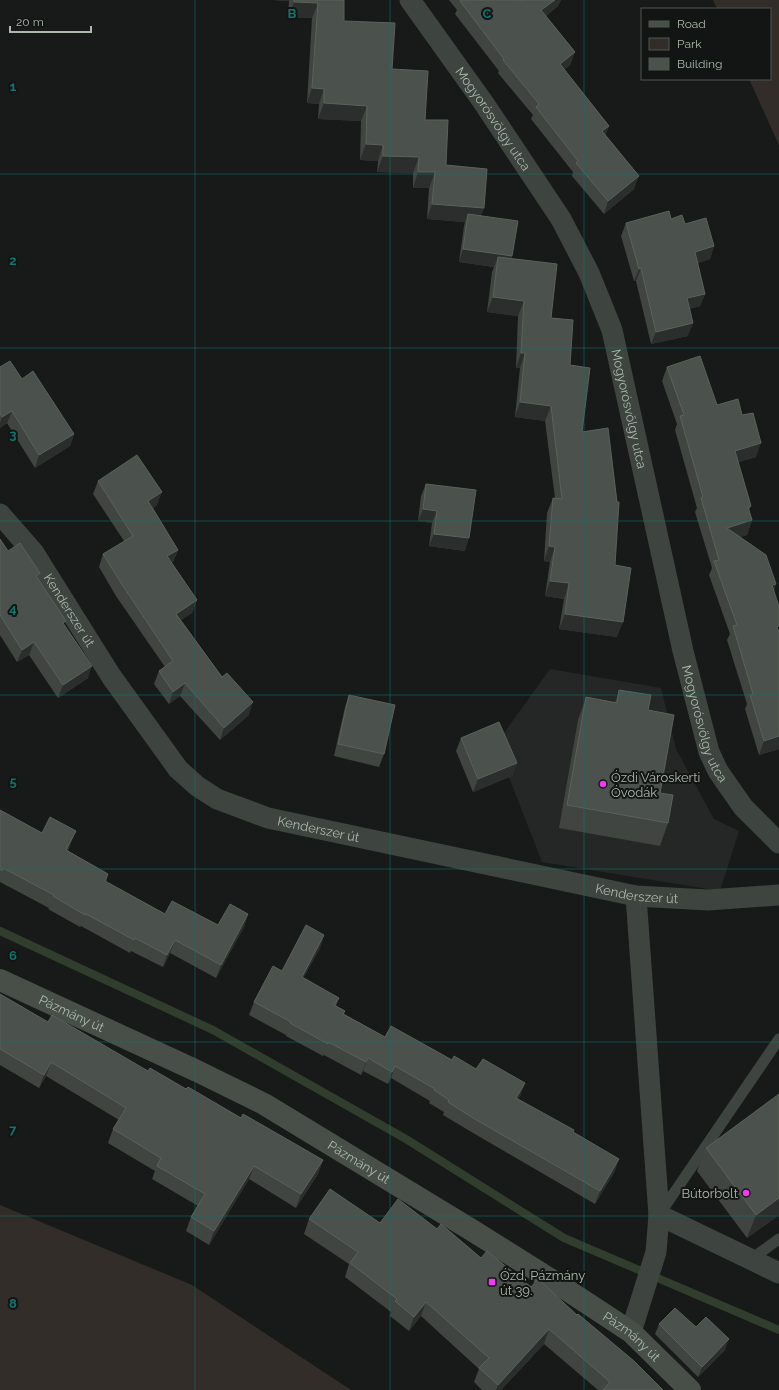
<svg xmlns="http://www.w3.org/2000/svg" width="779" height="1390" viewBox="0 0 779 1390" font-family="Raleway,sans-serif">
<rect width="100%" height="100%" fill="#181a19"/>
<path fill="#242725" d="M550,669l111,19 15,61 38,70 25,12 -19,60 -178,-29 -46,-118z"/>
<path fill="#322d28" d="M713,0h66v145l-30,-66h21v-70h-53z
M0,1205l192,80 159,105h-351z"/>
<g fill="none" stroke-linecap="round" stroke-linejoin="round">
<path stroke="#313e2e" stroke-width="8" d="M0,931l213,99 193,109 158,99 215,92"/>
<path stroke="#3e443f" stroke-width="11" d="M661,1212l118,-173
M750,1260l29,-21"/>
<g stroke="#3e443f" stroke-width="21">
<path id="s1" d="M410,0l73,102 78,117 28,54 23,57 71,321 26,101 9,19 25,36 36,36"/>
<path id="s2" d="M0,514l34,39 77,123 67,93 19,17 20,13 51,19 368,78 72,4 71,-5"/>
<path d="M659,1215l120,58"/>
<path d="M631,1332l25,-80 3,-37 -23,-319"/>
</g>
<path stroke="#474f48" stroke-width="22" id="s3" d="M0,980l197,91 67,33 206,125 91,57 70,46 59,58"/>
</g>
<path fill="#404541" d="M272,0h72v21l48,48 33,51 21,45 38,43 -3,7 31,41 -1,3 40,59 19,47 12,67 33,133 2,72 -58,-8 5,-30 -19,-3 5,-34 -6,-1 3,-48 6,-15h2l-10,-77 -30,-4 5,-49h-4l2,-52 -31,-4 5,-40 2,-5 -35,-5 5,-36 1,-4 -38,-3 2,-31h-16v-15l-36,-1 1,-11 -18,-1 1,-39 -43,-2 1,-15 -12,-1 5,-85 -24,-1 1,-16z
M449,0h71v1l1,-1h40l-3,6 -12,10 29,36 -5,13 -6,5 45,56 -4,10 29,53 -30,25 -32,-38 1,-4 -42,-53 2,-4 -35,-42 1,-2 -44,-57 2,-4z
M671,219l14,5 29,22 -4,13 -12,4 7,31 -5,12 -11,3 -1,27 -37,8 -15,-63h-2l-13,-45 5,-13z
M0,367l22,12 52,55 -4,12 -35,22 -28,-45 -7,5z
M667,367l50,38 25,10 14,42 -18,5 13,44 -2,4 3,10 -5,15 -7,2 36,47 -2,7 5,158 -20,6 -14,-46 2,-5 -20,-64 3,-6 -21,-59 3,-7 -17,-56 2,-4 -22,-78 2,-6 -15,-43z
M98,481l59,24 -4,3 25,42 -5,12 -2,1 26,37 -5,13 -11,7 68,95 -29,25 -40,-44 -11,8 -15,-20 5,-13 6,-4 -49,-71 -17,-29 4,-13 21,-13 -31,-47z
M426,484l39,67 -36,-5 3,-23 -14,-2 3,-25z
M0,539l8,12 32,22 -2,5 26,47 24,53 -30,20 -29,-43 -12,7 -17,-27z
M619,690l29,20 12,83 8,30 -8,23 -101,-18 19,-108 8,-23 29,6z
M349,695l35,59 -5,13 -45,-11 11,-49z
M461,738l56,25 -5,13 -39,16 -17,-41z
M0,810l42,23 29,10 -3,8 40,23 -2,8 59,32 53,11 30,-11 -4,13 -28,51 -46,-25 -7,14 -32,-16 -1,2 -49,-27 -1,1 -32,-18 1,-1 -49,-26z
M324,935l-4,13 -17,30 36,20 -3,8 8,8 41,23 67,23 24,9 49,14 -5,13 -2,3 55,33 42,39 -20,33 -127,-74 -25,-15 1,-3 -15,-9 1,-2 -39,-23 -3,6 -25,-13 -2,4 -37,-20 -1,1 -37,-20v-1l-37,-20 5,-13 28,-31z
M0,994l48,28 100,49 38,18 55,29 82,42 -5,14 -22,34 -47,-29 -40,66 -23,-14 5,-14 7,-11 -46,-27 3,-8 -47,-28 5,-14 6,-9 -73,-44 -7,12 -39,-23z
M706,1148l73,67 -32,23 -50,-67z
M309,1219l71,4 57,6 44,29 50,29 46,28 86,75h-65l-54,-46 -43,46h-19l-8,-8 5,-13 -58,-53 -12,15 -19,-15 1,-4 -46,-35 4,-13 -45,-30z
M659,1324l37,3 29,23 -27,27 -43,-43z"/>
<path fill="#2b2e2c" d="M272,0h17v1z
M555,0h6l-3,6 -21,17 4,-13z
M294,2l24,1 -6,15 -24,-1z
M575,52l-5,13 -15,12 5,-13z
M312,88l12,1 -5,15 -12,-1z
M324,103l43,3 -6,15 -43,-2z
M609,126l-5,12 -2,-7z
M366,144l17,1 -5,16 -18,-1z
M383,156l36,1 -6,16 -36,-1z
M418,172h17l-6,16h-16z
M639,176l-5,13 -30,25 4,-13z
M432,204l52,4 -6,15 -10,-9 -3,8 -38,-3z
M714,246l-4,13 -19,6 4,-13z
M463,249l49,7 -4,13 -10,-12 -4,10 -35,-5z
M641,268l-5,13h-2l5,-12z
M705,294l-5,12 -18,5 5,-13z
M493,297l31,4 -6,15 -31,-4z
M693,323l-5,13 -37,8 5,-12z
M521,353h4l-5,15h-4z
M520,402l31,4 -6,15 -30,-4z
M12,411l-5,12 -7,5v-5l2,-6z
M74,434l-4,12 -35,22 4,-13z
M761,443l-5,14 -26,8 5,-14z
M162,492l-5,13 -13,9 4,-13z
M423,509l14,2 -5,12 -14,-2z
M752,520l-5,15 -25,7 5,-14z
M434,534l35,4 -4,13 -36,-5z
M549,546l6,1 -5,15 -6,-1z
M178,550l-5,12 -11,7 5,-13z
M550,581l19,2 -5,16 -19,-3z
M776,584l-5,14 1,-13z
M197,600l-5,13 -20,13 4,-12z
M565,614l58,8 -6,15 -58,-8z
M34,642l-5,13 -12,7 5,-12z
M92,666l-4,12 -30,20 5,-13z
M185,683l-5,13 -11,8 4,-12z
M253,702l-4,13 -29,25 4,-12z
M779,736v13l-20,6 5,-14z
M517,763l-5,13 -39,16 5,-13z
M76,831l-5,12 -10,19 5,-12z
M248,914l-4,13 -28,51 5,-13z
M324,935l-4,13 -23,42 5,-13z
M175,940l-5,13 -7,14 4,-12z
M368,1058l-5,13 -2,4 5,-13z
M51,1062l-5,14 -7,12 5,-13z
M395,1066l-4,12 -3,6 4,-12z
M525,1083l-5,13 -8,14 4,-12z
M619,1159l-4,12 -20,33 5,-13z
M323,1160l-5,14 -22,34 5,-14z
M254,1166l-5,13 -40,66 5,-14z
M779,1198v17l-32,23 9,-23z
M426,1302l-5,14 -12,15 5,-14z
M549,1329l-5,15 -43,46h-5l2,-5z
M729,1339l-4,11 -27,27 4,-10z"/>
<path fill="#4b514c" stroke="#5a625b" d="M294,0h50v21l51,2 -3,46 36,2 -3,49h23l-2,45 41,4 -3,39 -52,-4 3,-32h-17l1,-15 -36,-1v-11l-17,-1 1,-38 -43,-3v-14l-12,-1 6,-85 -24,-1z
M461,0h59v1l1,-1h34l-14,10 34,42 -15,12 49,62 -7,5 37,45 -31,25 -32,-38 2,-2 -42,-54 3,-3 -36,-44 1,-1 -44,-58z
M669,211l2,8 11,-4 3,9 21,-6 8,28 -19,6 10,42 -18,4 6,25 -37,9 -15,-64 -2,1 -13,-46z
M468,214l50,7 -6,35 -49,-7z
M498,257l59,7 -6,54 22,2 -3,45 20,3 -8,64 26,-4 9,74h2l-4,63 16,3 -8,54 -58,-8 4,-31 -19,-2 5,-34 -6,-1 4,-48 9,1 -11,-93 -31,-4 5,-49h-4l3,-52 -31,-4z
M700,356l17,49 21,-6 4,16 11,-2 8,30 -26,8 16,55 -3,1 4,13 -25,8 39,27 10,29 -4,1 7,22v19l-2,1 2,5v104l-15,5 -14,-46 3,-1 -20,-68 4,-1 -23,-64 5,-1 -18,-62 2,-1 -23,-81 4,-1 -17,-48z
M10,361l12,18 11,-8 41,63 -35,21 -27,-44 -10,6 -2,-4v-46z
M137,455l25,37 -14,9 30,49 -11,6 30,44 -21,14 46,63 5,-4 26,29 -29,26 -39,-45 -12,9 -14,-21 14,-10 -52,-78 -18,-29 30,-18 -35,-55z
M426,484l50,6 -7,48 -35,-4 3,-23 -14,-2z
M0,539l8,12 12,-8 20,30 -4,3 30,45 -3,2 29,43 -29,19 -29,-43 -12,8 -22,-35z
M619,690l32,5 -3,15 26,5 -14,78 13,2 -5,28 -101,-18 19,-108 31,6z
M349,695l46,10 -11,49 -46,-10z
M499,722l18,41 -39,16 -17,-41z
M0,810l42,23 8,-16 26,14 -10,19 42,24 -3,7 60,33 7,-13 46,24 12,-21 18,10 -27,51 -46,-25 -8,15 -32,-17 -1,2 -48,-26 -1,1 -32,-19 1,-1 -51,-27 -1,3 -2,-2z
M306,925l18,10 -22,42 37,21 -5,7 11,6 -2,3 42,23 6,-11 61,34 2,-4 22,13 7,-10 42,24 -9,15 58,32 -1,2 46,27 -19,32 -127,-73 -25,-16 1,-2 -15,-10 1,-1 -40,-23 -3,6 -24,-14 -2,4 -38,-20v2l-38,-21 1,-1 -37,-20 19,-36 9,5z
M0,994l48,28 4,-7 96,56 2,-3 36,21 2,-2 53,31 2,-4 80,46 -22,34 -47,-28 -40,65 -23,-14 14,-23 -48,-28 4,-8 -48,-29 13,-21 -75,-46 -7,13 -44,-26z
M779,1094v104l-23,17 -50,-67z
M330,1189l50,34 18,-24 39,30 4,-5 40,34 6,-7 44,36 7,-8 39,36 1,-1 56,47 29,29h-60l7,-8 -61,-53 -51,56 -19,-17 10,-10 -63,-56 -12,15 -19,-16 2,-2 -47,-36 8,-11 -49,-33z
M675,1308l21,19 10,-10 23,22 -27,28 -43,-43z"/>
<path fill="none" stroke="#0f766e" stroke-width="1" stroke-opacity="0.55" d="M195,0v1390M390,0v1390M584,0v1390M0,174h779M0,348h779M0,521h779M0,695h779M0,869h779M0,1042h779M0,1216h779"/>
<g fill="#f238f0" stroke="#131514" stroke-width="1.5">
<circle cx="603" cy="784" r="4"/>
<circle cx="746" cy="1193" r="4"/>
<rect x="488" y="1278" width="8" height="8" rx="2"/>
</g>
<g text-anchor="middle" dominant-baseline="central" stroke-width="4" stroke-linejoin="round" paint-order="stroke">
<g font-size="13" fill="#aabaab" stroke="#131514">
<text stroke="none"><textPath href="#s1" startOffset="145">Mogyorósvölgy utca</textPath></text>
<text stroke="none"><textPath href="#s1" startOffset="469">Mogyorósvölgy utca</textPath></text>
<text stroke="none"><textPath href="#s2" startOffset="119">Kenderszer út</textPath></text>
<text stroke="none"><textPath href="#s1" startOffset="793">Mogyorósvölgy utca</textPath></text>
<text stroke="none"><textPath href="#s2" startOffset="467">Kenderszer út</textPath></text>
<text stroke="none"><textPath href="#s2" startOffset="792">Kenderszer út</textPath></text>
<text stroke="none"><textPath href="#s3" startOffset="79">Pázmány út</textPath></text>
<text stroke="none"><textPath href="#s3" startOffset="403">Pázmány út</textPath></text>
<text stroke="none"><textPath href="#s3" startOffset="727">Pázmány út</textPath></text>
</g>
<g font-size="13" fill="#aabaab" stroke="#131514" text-anchor="start">
<text x="611" y="777">Ózdi Városkerti<tspan x="611" dy="15">Óvodák</tspan></text>
<text x="738" y="1193" text-anchor="end">Bútorbolt</text>
<text x="500" y="1275">Ózd, Pázmány<tspan x="500" dy="15">út 39.</tspan></text>
</g>
</g>
<g font-size="13" text-anchor="middle" font-weight="bold" fill="#0f766e" stroke="#131514" stroke-width="4" stroke-linejoin="round" paint-order="stroke">
<text x="292" y="18">B</text>
<text x="487" y="18">C</text>
<text x="13" y="91">1</text>
<text x="13" y="265">2</text>
<text x="13" y="439">3</text>
<text x="13" y="613">4</text>
<text x="13" y="786">5</text>
<text x="13" y="960">6</text>
<text x="13" y="1134">7</text>
<text x="13" y="1308">8</text>
</g>
<rect x="641" y="8" width="130" height="72" fill="#131514" stroke="#4f5750"/>
<rect x="649" y="21" width="20" height="6" fill="#474f48" stroke="#4f5750"/>
<text x="677" y="28" font-size="12" fill="#aabaab">Road</text>
<rect x="649" y="38" width="20" height="12" fill="#322d28" stroke="#4f5750"/>
<text x="677" y="48" font-size="12" fill="#aabaab">Park</text>
<rect x="649" y="58" width="20" height="12" fill="#4b514c" stroke="#4f5750"/>
<text x="677" y="68" font-size="12" fill="#aabaab">Building</text>
<path d="M10 26v6h81v-6" fill="none" stroke="#aabaab" stroke-width="2"/>
<text x="16" y="26" font-size="12" fill="#aabaab" stroke="#131514" stroke-width="3" paint-order="stroke">20 m</text>
</svg>
